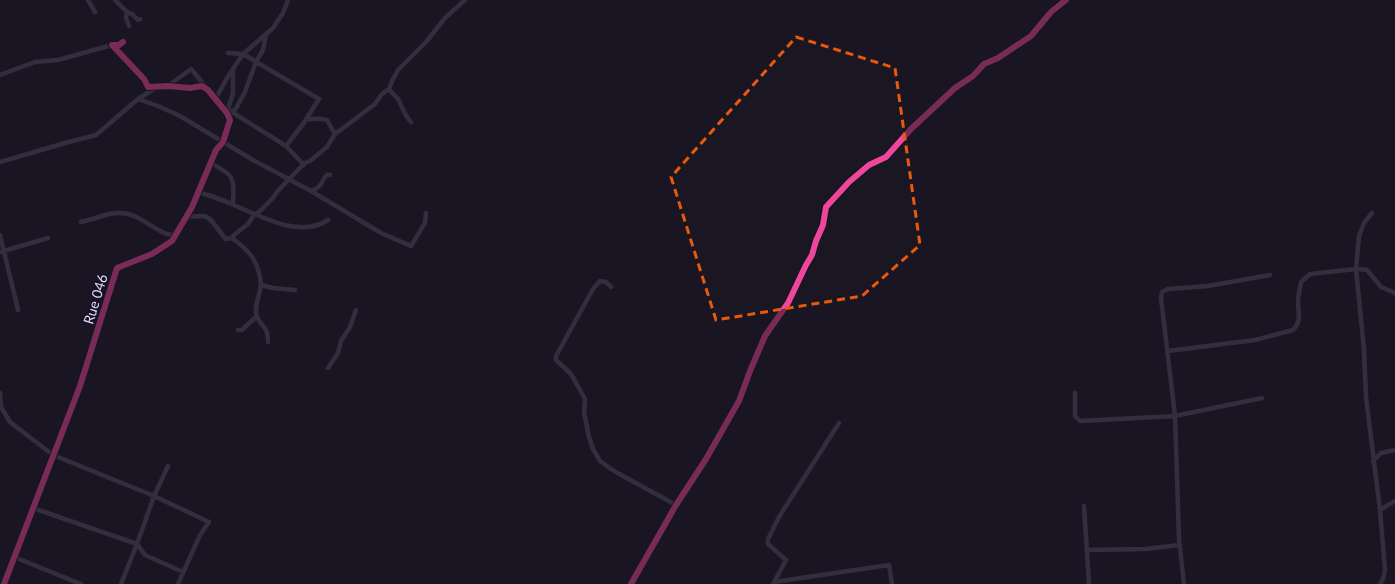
<svg xmlns="http://www.w3.org/2000/svg" width="1395" height="584" viewBox="0 0 1395 584" font-family="Lato,sans-serif">
<rect width="100%" height="100%" fill="#1a1622"/>
<g fill="none" stroke-linecap="round" stroke-linejoin="round">
<path stroke="#504c61" stroke-width="4.5" d="M88,0l7,12
M115,0l12,12 5,2 6,6 2,-1
M127,12l-1,6 3,8
M228,53l15,1 30,-26 10,-15 5,-13
M0,75l35,-13 23,-2 54,-15
M168,86l23,-17 15,18
M389,89c2,4 6,6 9,10 4,7 6,16 13,23
M216,98l11,-20 16,-24 76,45 -16,25 -17,22 -62,-39
M138,99l20,7 22,10 73,44 58,31 70,42 30,13 14,-23 1,-10
M228,109l5,-16v-23
M232,111l3,-1 10,-18 11,-30 7,-12 3,-16
M306,119h16l5,1 8,14
M286,146l18,19
M0,162l65,-19 31,-8 42,-36 19,-12
M211,162c5,5 11,7 16,11 9,6 6,22 6,31
M311,191c14,-6 8,-8 16,-16h3
M198,193c38,5 92,52 130,27
M1372,213l-8,10 -5,13 -3,33 8,81 2,47 14,113 5,60 -2,9 -3,5
M187,216c6,1 11,0 16,0 9,0 16,17 23,23l6,-1c19,14 27,24 29,47l12,3 22,2
M81,222c19,-4 37,-15 55,-5 11,5 20,13 31,17l5,1 5,-2
M0,235l18,75
M232,238l2,-3 14,-11 6,-9 6,-4 12,-12 5,-7 15,-16 13,-13 5,-2 17,-14 8,-13 40,-30 7,-10 7,-5 3,-8 6,-11 28,-28 19,-24 20,-18
M0,252l48,-14
M261,285c-1,10 -8,23 -4,32 6,12 11,9 11,25
M611,287l-5,-5 -6,-1 -7,8 -37,67v4l15,14 14,25 -1,13 5,25 4,12 7,12 14,10 62,34
M238,330h4l15,-14
M1168,351l87,-11 38,-10c9,-9 5,-17 5,-28 0,-7 2,-13 3,-20l9,-8 46,-5 11,1 14,17 14,6
M328,368l10,-15 3,-12 9,-14 6,-17
M0,393l1,14 9,15 43,33 101,41 55,26 -9,13 -22,49
M1075,393v23l5,5 95,-5 87,-18
M1373,461l8,-8 14,-3
M1084,506l5,78
M33,508l104,36 8,11 38,17
M1380,510l15,-9
M1087,550l58,-1 35,-4
M14,557l67,27
M774,582l115,-17 3,19
M4,584l76,-198 37,-118 35,-14 20,-13 20,-34 24,-57 7,-8 7,-22 -3,-7 -19,-23 -6,-4 -12,2 -22,-2 -20,1 -4,-8 -32,-34h7l4,-3
M121,584l16,-40 17,-48 14,-30
M631,584l45,-79 30,-46 33,-58 11,-30 15,-35 16,-23 7,-10 18,-38 6,-10 4,-14 7,-16 3,-18 23,-25 20,-17 17,-8 25,-28 44,-41 18,-12 11,-12 14,-6 33,-22 20,-24 15,-12
M773,584l13,-24 -18,-16v-5l11,-22 60,-94
M1184,584l-5,-45 -4,-123 -14,-118 1,-6 6,-3 40,-3 62,-11"/>
<g stroke="#181226" stroke-width="8">
<path id="cycleway" d="M4,584l76,-198 37,-118 35,-14 20,-13 20,-34 24,-57 7,-8 7,-22 -3,-7 -19,-23 -6,-4 -12,2 -22,-2 -20,1 -4,-8 -32,-34h7l4,-3
M631,584l45,-79 30,-46 33,-58 11,-30 15,-35 16,-23 7,-10 18,-38 6,-10 4,-14 7,-16 3,-18 23,-25 20,-17 17,-8 25,-28 44,-41 18,-12 11,-12 14,-6 33,-22 20,-24 15,-12"/>
</g>
<use href="#cycleway" stroke="#ed469a" stroke-width="6"/>
</g>
<path d="M0 0H1395V584H0ZM796,37l99,31 25,177 -58,51 -146,24 -45,-143z" fill="#1a1622" fill-opacity=".55" fill-rule="evenodd"/>
<path fill="none" stroke="#e8590c" stroke-width="3" stroke-dasharray="8 5" stroke-linejoin="round" d="M796,37l99,31 25,177 -58,51 -146,24 -45,-143z"/>
<g text-anchor="middle" dominant-baseline="central" stroke-width="3.5" stroke-linejoin="round" paint-order="stroke">
<g font-size="14" fill="#e2dafc" stroke="#181226">
<text transform="translate(95 299) rotate(-73)">Rue 046</text>
</g>
</g>
</svg>
